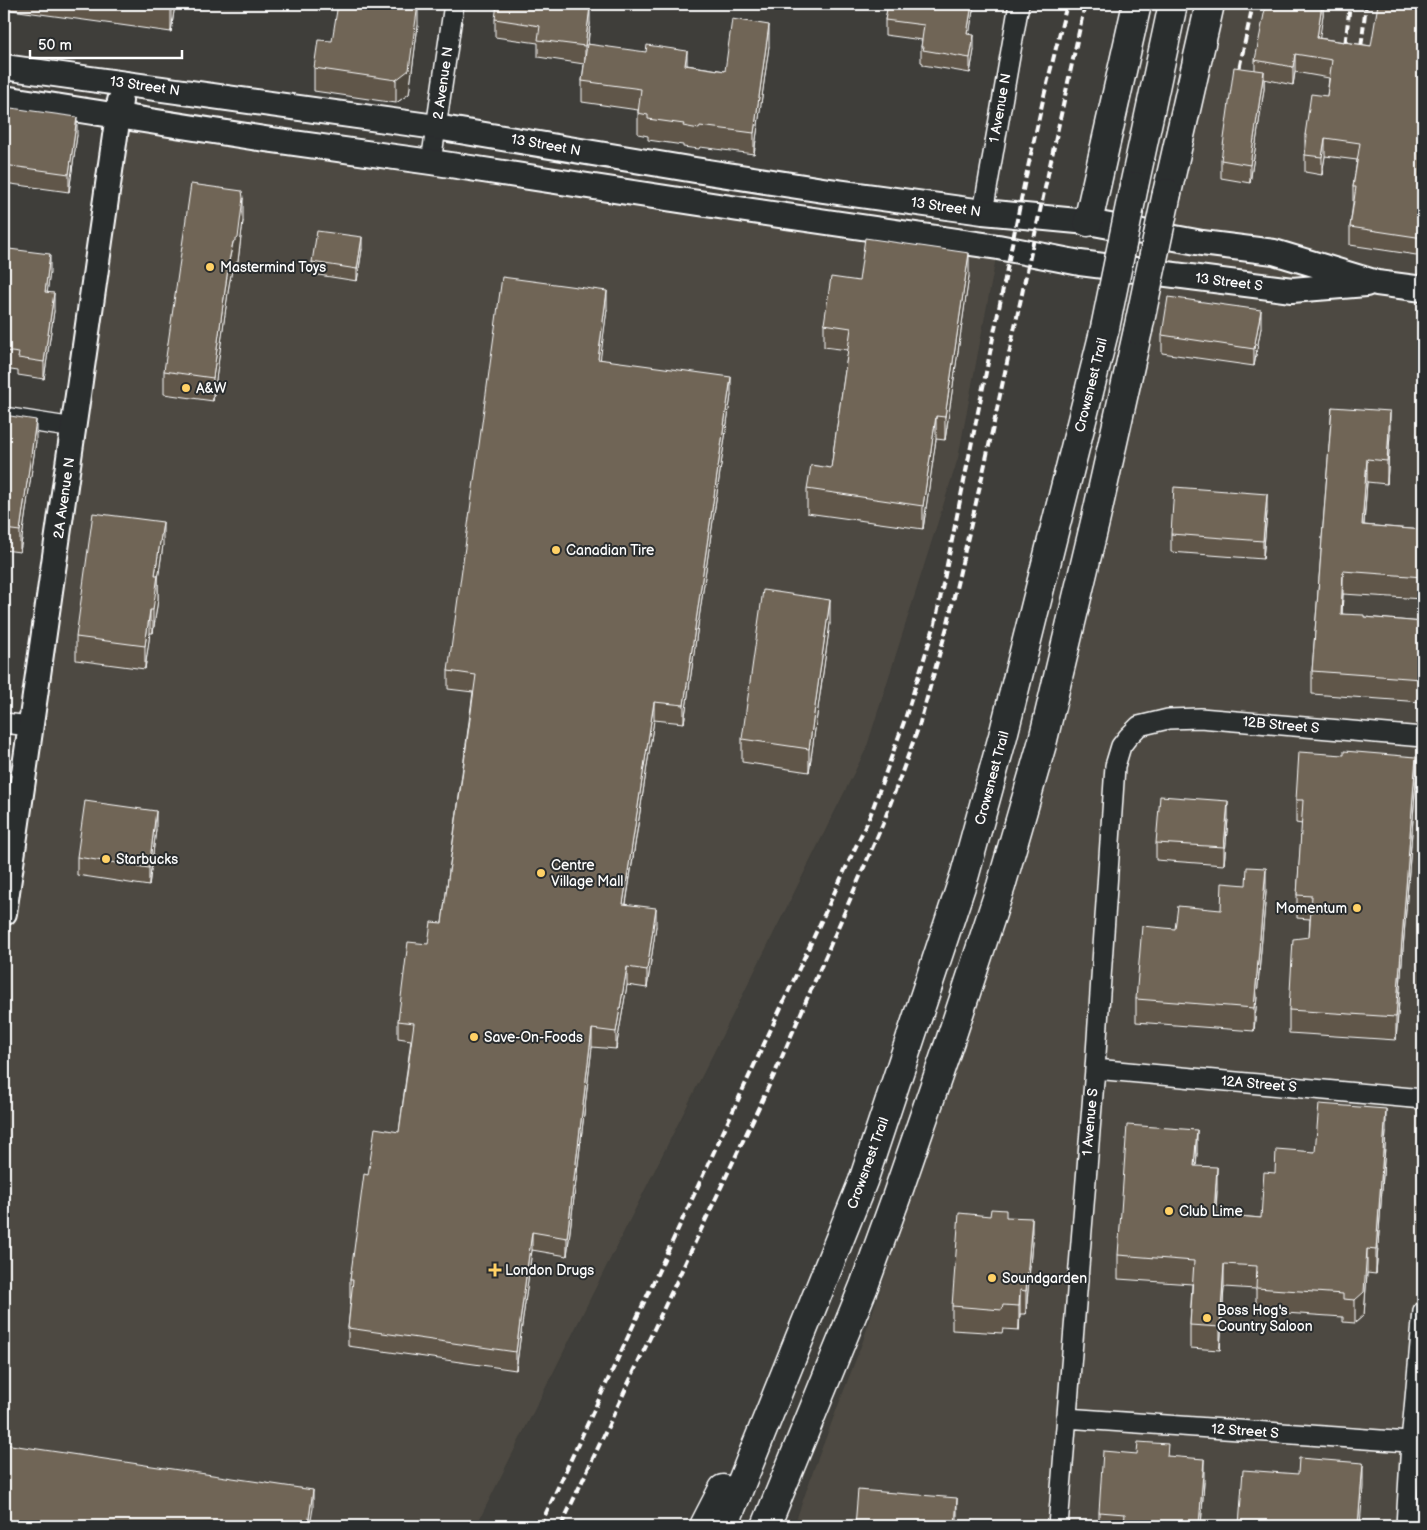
<svg xmlns="http://www.w3.org/2000/svg" width="1427" height="1530" viewBox="0 0 1427 1530" font-family="'Balsamiq Sans',sans-serif">
<rect width="100%" height="100%" fill="#3f3e3a"/>
<filter id="ink" filterUnits="userSpaceOnUse"><feTurbulence type="fractalNoise" baseFrequency=".02" numOctaves="2"/><feDisplacementMap in="SourceGraphic" scale="10" xChannelSelector="R" yChannelSelector="G"/><feConvolveMatrix kernelMatrix="1 2 1 2 8 2 1 2 1" color-interpolation-filters="sRGB"/></filter>
<g filter="url(#ink)">
<path fill="#4e4a42" d="M1220,4h203v1522h-629l21,-60 48,-125 49,-147 46,-151 61,-179 77,-275z
M121,121l877,126 -40,211 -92,291 -390,777h-472v-613z"/>
<g fill="none" stroke-linecap="round" stroke-linejoin="round">
<g stroke="#fff" stroke-width="22">
<path id="minor" d="M431,162l23,-158
M983,212l36,-208
M4,417l70,11
M4,723l26,3
M1095,1069l328,30
M1066,1418l357,25
M1058,1526l37,-457 20,-303 6,-20 7,-9 11,-11 29,-7 32,-1 223,19
M1406,1526l5,-84 12,-131"/>
</g>
<g stroke="#fff" stroke-width="28">
<path id="tertiary" d="M4,67l432,60 259,43 128,20 160,22 105,10 114,21 72,9 103,31 46,6
M4,98l261,41 166,23 294,45 273,40 82,16 212,27 74,-6
M4,913l116,-812"/>
</g>
<g stroke="#fff" stroke-width="31">
<path id="motorway" d="M1134,186l39,-182
M1167,193l43,-189
M1088,222l49,-218
M704,1526l19,-37
M724,1526l139,-345 102,-307 38,-138 102,-408
M766,1526l98,-240 33,-91 53,-154 51,-155 41,-142 54,-226 42,-188"/>
</g>
<use href="#minor" stroke="#2a2d2e" stroke-width="19"/>
<use href="#tertiary" stroke="#2a2d2e" stroke-width="24"/>
<use href="#motorway" stroke="#2a2d2e" stroke-width="28"/>
<path stroke="#fff" stroke-width="4" stroke-dasharray="8 4" stroke-linecap="butt" d="M1344,55l6,-51
M1360,57l6,-53
M1237,79l16,-75
M540,1526l330,-710 34,-94 31,-98 89,-439 19,-85 24,-96
M561,1526l214,-453 109,-252 35,-95 28,-99 38,-163 100,-460"/>
<g stroke="#fff" stroke-width="31" stroke-linecap="butt">
<path id="motorway-bridge" d="M1105,328l29,-142
M1138,330l29,-137"/>
</g>
<use href="#motorway-bridge" stroke="#2a2d2e" stroke-width="28"/>
</g>
<path fill="#60574a" stroke="#fff" d="M4,4h171l-4,28 -167,-23z
M888,4h86l-5,30 5,16 -4,23 -47,-8v-2l-2,-1v-15l1,-7 -37,-5v-15z
M1323,4v11l-4,23 52,8 52,-42v252l-73,-11v-18l3,-24v-16l4,-27 -32,-4 -3,19 -17,-3v-37l22,-39 2,-18 -34,-6 -2,13 -29,-6v10l-14,94 -29,-5v-18l34,-90v-10z
M587,6l3,18 -2,20 99,21 38,6 44,-25 -15,108 -54,-7 -1,2 -16,-2v-2l-35,-5v-4l-10,-2v-24l-56,-8v-21l2,-17 -46,-7v-14l-43,-6v-18z
M418,25l-9,69 -13,9 -82,-12v-23l18,-27z
M77,135l-8,57 -65,-9v-25z
M243,221l-5,40 -5,4 -4,20 -16,116 -49,-7v-23z
M362,249l-5,32 -45,-7v-12z
M4,270l46,2 -3,20 7,19 -10,68 -26,-4v-4l-14,-2z
M969,276l-24,164 -9,-1 -13,90 -116,-16v-24l24,-21 17,-118 -24,-3v-23l35,-43z
M607,309l-7,50 131,36 -47,328 -30,-3 -28,184 30,22 -9,62 -20,-3 -11,64 -24,-2 -25,209 -35,-6 -16,120 -168,-24v-18l3,-30h-1v-18l18,-105 31,-43 12,-92 -13,-2v-17l44,-98 31,-231 -25,-3v-18z
M1261,327l-7,39 -92,-13v-18z
M1332,407l58,27 -3,50 -20,-2 -3,43 59,5v69l-80,-5 -1,20 22,3 59,5 -2,80 -109,-8v-23z
M4,415l32,26 -16,111 -16,-2z
M1267,512l-4,47 -92,-7v-18z
M163,545l-5,34v20l-5,34h-3l-5,36 -69,-9v-23z
M830,623l-21,149 -67,-10v-23z
M1416,780l-20,260 -107,-7v-23l20,-73 1,-18 -13,-1v-23l5,-71 -6,-1v-23z
M1228,819l-4,46 -68,-5v-17z
M156,829l-7,57 -72,-11v-18z
M1266,892l-12,139 -118,-9v-23l39,-70 46,-19z
M1386,1132l-10,142 -9,-1 -3,42 -9,8 -12,-1v-5l-87,-6v-22l-32,-2 -4,63 -30,-2v-23l2,-41 -74,-5v-24l79,-102 -1,13 21,25 -1,23 45,4 14,-45 40,-21z
M1006,1217l26,25 -6,72h-6l-1,16 -16,-1 -1,4 -50,-3v-24z
M1168,1456l36,26 -3,44h-102v-14z"/>
<path fill="#4e473c" stroke="#fff" d="M172,4h3l-4,28v-24z
M418,4v21l-9,69 -13,9v-23z
M972,4h2l-7,45v-15z
M1322,4h1v11l-6,41v-18z
M590,7v17l-5,40v-18z
M769,25v21l-15,108v-21z
M974,35v15l-4,23v-15z
M687,51v21l-2,-7z
M1295,54v18l-2,13v-18z
M1264,71v18l-14,94v-18z
M77,117v18l-8,57v-18z
M1325,138v18l-3,19v-18z
M243,198v23l-5,40 -5,4 -4,20 -16,116v-23l16,-117z
M362,237v12l-5,32v-12z
M969,253v23l-24,164v-23z
M50,254v18l-5,37v-17z
M607,291v18l-9,68v-18z
M54,293v18l-10,68v-17z
M1261,310v17l-7,39v-17z
M731,377v18l-47,328v-18z
M1390,411v23l-3,50v-23z
M936,416v23l-13,90v-23z
M36,420v21l-16,111v-21z
M1367,459v23l-5,66v-23z
M1267,494v18l-4,47v-18z
M163,522v23l-5,34v20l-5,34v-23l2,-35z
M1343,571v23l-2,42v-22z
M830,600v23l-21,149v-23z
M150,610v23l-5,36v-23z
M1423,650v22l-2,30v-23z
M654,702v18l-31,202v-18z
M1416,757v23l-20,260v-23z
M1228,801v18l-4,46v-18z
M156,811v18l-7,57v-18z
M1266,868v24l-12,139v-23z
M656,908v18l-9,62v-18z
M627,967v18l-11,64v-17z
M592,1029v18l-25,209v-18z
M1386,1109v23l-10,142v-24z
M1197,1130v23l-3,36v-23z
M1217,1167v24l-3,47v-24z
M1032,1218v24l-6,72v-23z
M532,1232v18l-16,120v-18z
M1367,1249v24l-3,42 -9,8v-23z
M1224,1264v23l-4,63v-23z
M1020,1290v24l-1,16v-24z
M1204,1459v23l-3,44h-2z
M1363,1463v24l-3,39h-2z
M313,1490v18l-3,18h-2z
M957,1498v28h-2z"/>
<path fill="#706556" stroke="#fff" d="M138,4h34l-1,4z
M338,4h80l-9,66 -13,10 -82,-12 4,-28 14,1z
M497,4h90v2l3,1 -5,39 -47,-6 2,-14 -45,-7z
M888,4h84l-5,30 7,1 -4,23 -47,-8 1,-3h-3l3,-22 -39,-5z
M1266,4h56l-5,34 54,8 7,-42h45v234l-73,-11 6,-40h-3l7,-44 -35,-5 -3,19 -17,-2 2,-20h-2l6,-41 16,2 5,-36 -37,-6 -2,13 -38,-7z
M732,19l37,6 -15,108 -54,-7 -1,3 -16,-3 1,-2 -36,-5v-4l-10,-2 3,-24 -59,-8 5,-37 59,8 1,-7 40,6 -2,14 40,6z
M1234,67l30,4 -14,94 -29,-5z
M11,108l66,9 -8,57 -65,-9v-7z
M191,184l51,7 1,7 -5,40 -5,4 -4,19 -16,117 -49,-7z
M317,231l45,6 -5,32 -45,-7z
M865,238l104,15 -24,164 -9,-1 -13,90 -116,-17 4,-24 20,3 20,-140 -27,-4 7,-47 28,4z
M9,249l41,5 -5,38 9,1 -10,69 -26,-4 1,-5 -15,-2v-85l3,1z
M502,277l105,14 -9,68 133,18 -47,328 -30,-3 -31,202 33,4 -9,62 -20,-3 -11,65 -24,-3 -25,209 -35,-6 -16,120 -168,-24 5,-48h-3l14,-106 4,1 7,-47 24,4 15,-109 -16,-2 10,-79 20,2 3,-22 11,1 34,-248 -28,-4z
M1168,297l93,13 -7,39 -92,-14z
M1332,407l58,4 -3,50 -20,-2 -5,66 61,5v47l-80,-6 -2,43 23,1v2l59,5v28l-2,29 -109,-8z
M4,415l32,5 -16,111 -16,-2z
M1174,487l93,7 -4,47 -92,-7z
M93,513l70,9 -8,53h3l-5,35h-3l-5,36 -69,-9z
M763,590l67,10 -21,149 -67,-10z
M1344,751l72,6 -20,260 -107,-7 4,-71 16,-2 3,-41 -15,-1 6,-95h-7l3,-48 45,3z
M1160,796l68,5 -4,46 -68,-4z
M85,801l71,10 -7,57 -72,-11z
M1247,867l19,1 -12,140 -118,-9 6,-73 33,3 3,-23 43,4 1,-27 24,2z
M1319,1104l67,5 -10,141 -9,-1 -3,43 -9,8 -12,-1v-5l-87,-6 1,-22 -33,-2 -4,63 -30,-2 4,-64 -76,-6 9,-130 70,5 -3,36 23,1 -3,47 47,4 3,-46 11,1 1,-24 39,3z
M991,1209l15,1v7l26,1 -6,73 -6,-1 -1,16 -16,-1 -1,5 -50,-4 7,-93 31,3z
M1138,1442l30,2 -1,12 37,3 -5,67h-75l1,-12 -26,-2 4,-61 34,3z
M4,1444l309,46 -5,36h-304z
M1299,1458l64,5 -5,63h-119l4,-56 55,4z
M858,1490l99,8 -2,28h-100z"/>
</g>
<g fill="#ffd166" stroke="#2a2d2e" stroke-width="2">
<circle cx="210" cy="267" r="5"/>
<circle cx="186" cy="388" r="5"/>
<circle cx="556" cy="550" r="5"/>
<circle cx="106" cy="859" r="5"/>
<circle cx="541" cy="873" r="5"/>
<circle cx="1357" cy="908" r="5"/>
<circle cx="474" cy="1037" r="5"/>
<circle cx="1169" cy="1211" r="5"/>
<path d="M492.5 1262.5h5v5h5v5h-5v5h-5v-5h-5v-5h5z"/>
<circle cx="992" cy="1278" r="5"/>
<circle cx="1207" cy="1318" r="5"/>
</g>
<g text-anchor="middle" dominant-baseline="central" stroke-width="4" stroke-linejoin="round" paint-order="stroke">
<g font-size="14" fill="#fff" stroke="#2a2d2e">
<text transform="translate(443 83) rotate(-82)">2 Avenue N</text>
<text transform="translate(145 86) rotate(8)">13 Street N</text>
<text transform="translate(1000 108) rotate(-80)">1 Avenue N</text>
<text transform="translate(546 145) rotate(10)">13 Street N</text>
<text transform="translate(946 207) rotate(8)">13 Street N</text>
<text transform="translate(1229 282) rotate(7)">13 Street S</text>
<text transform="translate(1091 385) rotate(-76)">Crowsnest Trail</text>
<text transform="translate(64 498) rotate(-82)">2A Avenue N</text>
<text transform="translate(1281 725) rotate(5)">12B Street S</text>
<text transform="translate(992 778) rotate(-75)">Crowsnest Trail</text>
<text transform="translate(1259 1084) rotate(5)">12A Street S</text>
<text transform="translate(1090 1122) rotate(-85)">1 Avenue S</text>
<text transform="translate(868 1163) rotate(-70)">Crowsnest Trail</text>
<text transform="translate(1245 1431) rotate(4)">12 Street S</text>
</g>
<g font-size="14" fill="#fff" stroke="#2a2d2e" text-anchor="start">
<text x="220" y="267">Mastermind Toys</text>
<text x="196" y="388">A&amp;W</text>
<text x="566" y="550">Canadian Tire</text>
<text x="116" y="859">Starbucks</text>
<text x="551" y="865">Centre<tspan x="551" dy="16">Village Mall</tspan></text>
<text x="1347" y="908" text-anchor="end">Momentum</text>
<text x="484" y="1037">Save-On-Foods</text>
<text x="1179" y="1211">Club Lime</text>
<text x="505" y="1270">London Drugs</text>
<text x="1002" y="1278">Soundgarden</text>
<text x="1217" y="1310">Boss Hog's<tspan x="1217" dy="16">Country Saloon</tspan></text>
</g>
</g>
<rect width="1427" height="1530" fill="none" stroke="#2a2d2e" stroke-width="20"/>
<rect x="10" y="10" width="1407" height="1510" fill="none" stroke="#fff" stroke-width="2" filter="url(#ink)"/>
<path d="M30 50v8h152v-8" fill="none" stroke="#ffffff" stroke-width="2.5"/>
<text x="38" y="50" font-size="15" fill="#ffffff" stroke="#2a2d2e" stroke-width="4" paint-order="stroke">50 m</text>
</svg>
